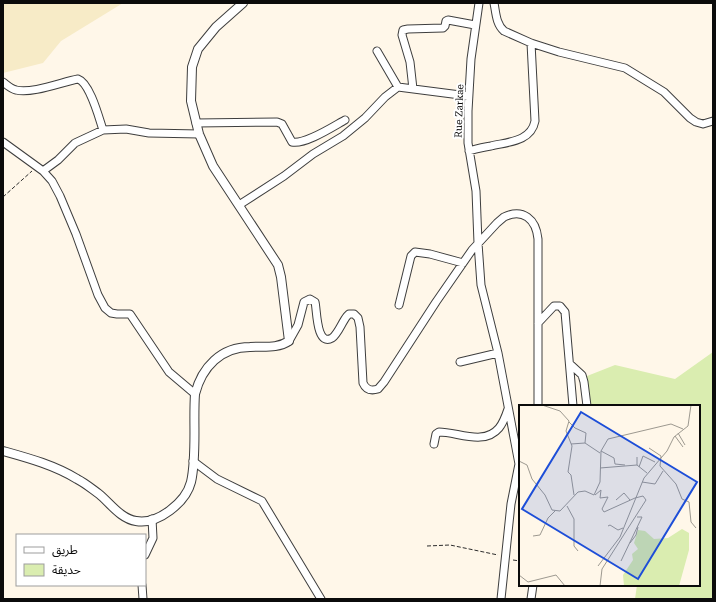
<svg xmlns="http://www.w3.org/2000/svg" width="716" height="602" viewBox="0 0 716 602" font-family="'Roboto Serif','Noto Sans Arabic',serif">
<rect width="100%" height="100%" fill="#fff7e9"/>
<path fill="#f7ebc7" d="M3,3h120l-62,38 -18,22 -40,10z"/>
<path fill="#daedb0" d="M713,352v247h-78l2,-14h62v-179h-111l-6,-28 33,-13 60,14z"/>
<g fill="none" stroke-linecap="round" stroke-linejoin="round">
<g stroke="#3e3e3e" stroke-width="9">
<path id="minor" d="M479,3l-8,56 -3,52v32l8,48 2,52 3,42 17,68 21,111 -8,40 -10,95
M494,3c2,10 2,21 10,28l27,12 28,9 66,16 39,24 26,26 6,4 7,2 10,-3
M377,51l21,36 70,9
M3,82c4,3 8,7 13,8 16,4 46,-8 62,-11 12,4 21,39 25,51
M413,89l-3,-27 -8,-27 1,-5 5,-1 35,-1 2,-2 1,-5 2,-1 27,5
M196,123l81,-1 5,2 10,18c13,3 42,-16 53,-22
M3,142l40,29 9,10 8,15 16,38 22,61 7,13 6,5 6,1h13l39,58 26,22
M469,151c7,-2 14,-4 22,-5 16,-4 40,-4 44,-25l-4,-78
M43,171l15,-11 17,-17 28,-13 23,-1 23,4 50,1
M239,205l45,-29 29,-22 30,-18 22,-18 20,-21 13,-10
M399,305l12,-49 4,-4 15,2 33,9
M538,323l16,-17h6l5,6 8,94
M289,341l9,-16 6,-23 6,-3 5,3c2,7 1,45 17,36 6,-4 10,-16 15,-22l2,-2h5l4,4 2,9 3,56c3,7 8,8 15,6l6,-7 52,-80 36,-52 25,-27 7,-6c19,-9 32,2 34,22v167
M460,362l38,-9
M570,364l12,11 2,7 3,24
M434,444l2,-10 3,-2c19,0 45,14 60,-4 4,-5 7,-13 9,-19
M193,461l24,18 45,22 59,98
M145,555l8,-17 -1,-19
M142,585l1,14
M531,599l2,-14"/>
</g>
<g stroke="#3e3e3e" stroke-width="10">
<path id="tertiary" d="M3,451c25,7 51,14 74,28 8,4 15,10 22,15 11,9 22,25 37,27 22,4 50,-19 55,-39 6,-26 2,-61 4,-88 7,-27 26,-47 55,-47 13,-1 27,2 39,-6l-8,-64 -3,-12 -65,-99 -14,-32 -8,-33 1,-34 6,-18 18,-22 27,-24"/>
</g>
<path stroke="#2d2d2d" stroke-width="1" stroke-dasharray="4 2" stroke-linecap="butt" d="M3,197l29,-26
M427,546l23,-1 48,10
M513,560l7,1"/>
<use href="#minor" stroke="#fff" stroke-width="7"/>
<use href="#tertiary" stroke="#fff" stroke-width="8"/>
</g>
<g text-anchor="middle" dominant-baseline="central" stroke-width="4" stroke-linejoin="round" paint-order="stroke">
<g font-size="10" fill="#0b0b0b" stroke="#fff">
<text transform="translate(459 111) rotate(-88)">Rue Zarkae</text>
</g>
</g>
<g transform="translate(519 405)">
<rect width="181" height="181" fill="#fff7e9"/>
<path d="M163,124l7,4v17l-10,36h-55l-1,-11 10,-15 -1,-6 6,-5 -4,-6 4,-13 7,1 9,8 14,-1z" fill="#daedb0"/>
<path fill="none" stroke="#9d9990" stroke-width="1" d="M23,0l18,6 9,10 -3,10 6,15 -4,26 3,3 3,20M50,17l6,6 11,5 -1,10M159,28l7,12M156,31l8,11M52,39l14,-1 15,10M130,43l12,8 -1,10 16,18 6,15 7,3 2,20 5,6M82,46l13,7 1,6 10,1M118,52v8l10,8M0,56l8,4 5,14 13,16 7,15 8,1 18,-19 7,-1 9,4 6,-13 1,-31 7,-12 63,-15 12,5M120,62l4,-11 12,6M81,63l37,-3M123,77l13,2 8,-13M76,90l6,-5 -1,8 8,-1 -6,12 2,3 31,-14 8,-2 3,4 -44,69 -2,17M97,95l8,-7 6,7M48,101l7,13v27l4,5M89,121l2,-1 8,5 5,-2M14,131l7,-1 8,-17 7,-7M111,138l6,-8 2,-8M102,156l21,-44h-5M79,161l22,-29 24,-59 23,-27 7,-14 14,-11 3,-21M0,170l9,7 28,-7 9,11"/>
<path fill="#1d4ed8" fill-opacity="0.15" stroke="#1d4ed8" stroke-width="2" d="M62,7l116,70 -59,97 -116,-70z"/>
<rect width="181" height="181" fill="none" stroke="#0b0b0b" stroke-width="2"/>
</g>
<rect width="716" height="602" fill="none" stroke="#0b0b0b" stroke-width="8"/>
<rect x="16" y="534" width="130" height="52" fill="#ffffff" stroke="#9d9d9d"/>
<rect x="24" y="547" width="20" height="6" fill="#ffffff" stroke="#9d9d9d"/>
<text x="52" y="554" font-size="12" fill="#0b0b0b">طريق</text>
<rect x="24" y="564" width="20" height="12" fill="#daedb0" stroke="#9d9d9d"/>
<text x="52" y="574" font-size="12" fill="#0b0b0b">حديقة</text>
</svg>
